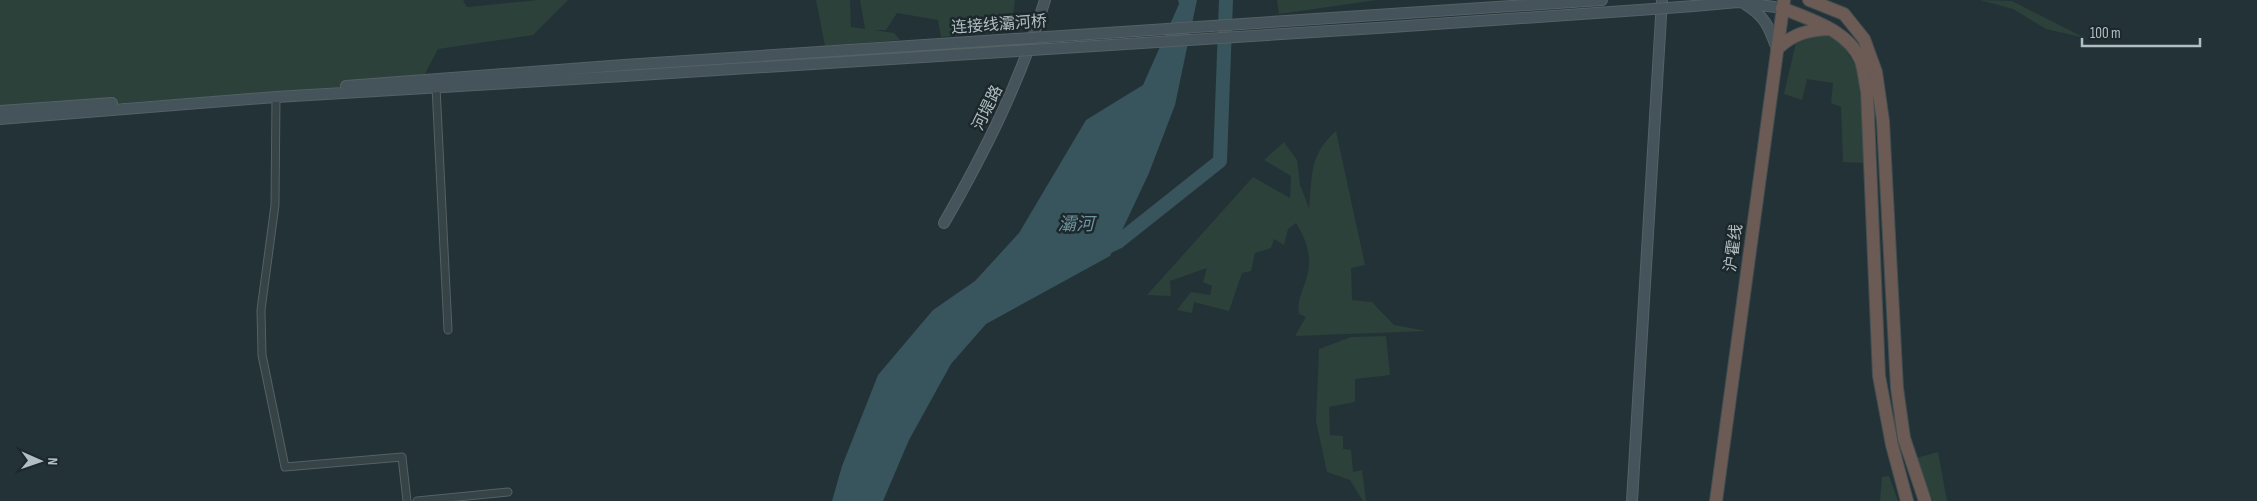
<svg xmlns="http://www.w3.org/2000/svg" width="2257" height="501" viewBox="0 0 2257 501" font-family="'Sofia Sans Condensed','Noto Sans SC',sans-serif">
<rect width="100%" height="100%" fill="#233237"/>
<path fill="#2c413a" d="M0,0h465l-2,1 4,6 71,-7h30l-35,35 -95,14 -17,32 -421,31z
M816,0h34l1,27 14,2 -5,-29h155l-4,31 -70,6 -3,-17 -41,-7 -11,17h-12l20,3 6,7 -75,6z
M1277,0h100l-98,14z
M1980,0l32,1 73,37 -39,-9 -33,-20z
M1820,32l18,6 20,32 7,93 -22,-1 -2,-55 -10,-4 2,-20 -26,-4 -5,21 -18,-6 13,-56z
M1336,131l29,134 -14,3 1,32 20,2 22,23 33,6 -132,5 11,-19 -7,-3c-2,-13 3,-22 7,-34 7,-22 1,-39 -10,-57l-8,6 -4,16 -10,-6 -3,9 -16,5 -4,18 -9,2 -13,38 -35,-9 -2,11 -15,-3 14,-18 19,3 2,-9 -9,-4 4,-14 -37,13 1,15 -24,-1 106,-118 37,21 1,-22 -27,-16 20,-18 13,18 3,25 9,23c4,-33 -1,-52 27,-77z
M1386,336l4,39 -35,4v23l-26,5 1,28 13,1v13l8,1 2,22 9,-2 4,31h-3l-13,-21 -23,-8 -11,-51 3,-72 32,-12z
M1938,452l9,49h-14l-17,-43z
M1889,476l9,25h-18l2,-24z"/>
<path fill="#38545c" d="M1178,0h19l-22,105 -26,68 -39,83 -124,68 -35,40 -42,76 -26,61h-51l10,-35 36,-91 55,-65 42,-29 44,-48 67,-113 57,-35 36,-81z"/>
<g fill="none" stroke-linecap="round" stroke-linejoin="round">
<path stroke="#38545c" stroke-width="14" d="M1101,250l17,-8 102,-81 6,-161"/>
<g stroke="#546165" stroke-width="9">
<path id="street" d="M436,87l12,243
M276,97l-1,108 -14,105 1,45 23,112 117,-10 5,44
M417,501l91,-9"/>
</g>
<g stroke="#546165" stroke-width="12">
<path id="secondary" d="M1745,4c20,12 24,23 32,45
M1694,6l44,-4 44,6
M1376,15l226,-15
M1377,28l262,-18
M346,86l278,-21
M0,111l112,-8
M0,119l276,-22 348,-21
M944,223c42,-73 77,-143 101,-223
M1632,501l30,-501"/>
</g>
<g stroke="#414e52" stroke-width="14">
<path id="highway" d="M1809,0l35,14 20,25 12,33 7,49 14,267 7,50 21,63
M1782,8c29,12 66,22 79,53 3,10 4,21 6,31l12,284 13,69 15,56
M1777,49c16,-15 30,-19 52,-20
M1716,501l68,-501"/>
</g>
<use href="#street" stroke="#364347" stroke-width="7"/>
<use href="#secondary" stroke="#45545a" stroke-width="10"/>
<use href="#highway" stroke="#6c5b54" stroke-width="12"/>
<g stroke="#546165" stroke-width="12" stroke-linecap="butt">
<path id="secondary-bridge" d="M1639,10l55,-4
M624,65l752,-50
M624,76l753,-48"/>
</g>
<use href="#secondary-bridge" stroke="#45545a" stroke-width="10"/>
</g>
<g text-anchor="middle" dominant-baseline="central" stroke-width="5" stroke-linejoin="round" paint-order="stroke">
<g font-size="16" fill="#b1bec3" stroke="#1c282c">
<text transform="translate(999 25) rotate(-4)">连接线灞河桥</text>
<text transform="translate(988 108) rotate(-64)">河堤路</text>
<text transform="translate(1734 248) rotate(-82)">沪霍线</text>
</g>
<g font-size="18" font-style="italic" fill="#6d949f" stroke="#1c282c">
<text x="1076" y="224">灞河</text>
</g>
</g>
<g transform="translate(40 461) rotate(92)" stroke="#1c282c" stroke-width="4" paint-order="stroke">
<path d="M0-4L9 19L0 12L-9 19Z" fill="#b1bec3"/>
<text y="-8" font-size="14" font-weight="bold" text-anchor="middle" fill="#b1bec3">N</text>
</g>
<path d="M2082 38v8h118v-8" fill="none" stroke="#b1bec3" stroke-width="2.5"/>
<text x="2090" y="38" font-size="15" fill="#b1bec3" stroke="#1c282c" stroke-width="4" paint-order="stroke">100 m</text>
</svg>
